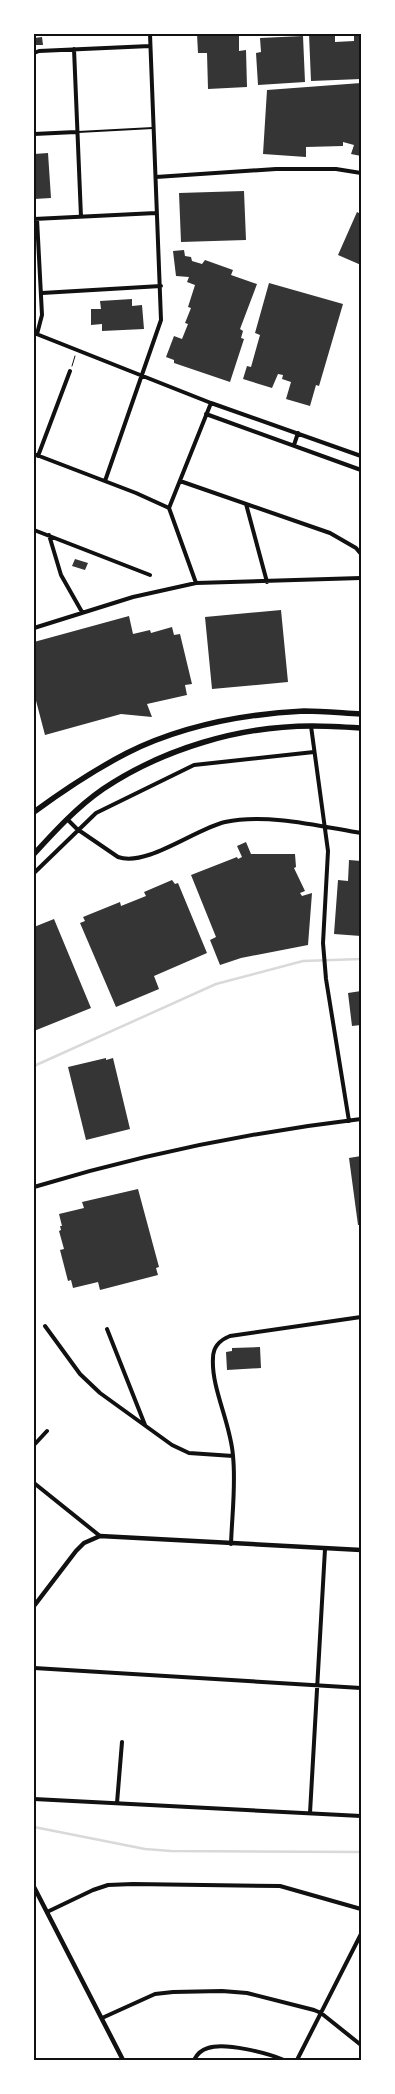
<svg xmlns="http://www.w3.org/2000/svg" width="395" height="2094" viewBox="0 0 395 2094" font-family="'Asap Condensed',sans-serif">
<rect width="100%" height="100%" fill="#fff"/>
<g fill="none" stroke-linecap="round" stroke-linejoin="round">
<path stroke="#d9d9d9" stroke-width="2.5" d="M34,1066l182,-82 87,-23 58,-2
M34,1827l111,22 26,2 190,1"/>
</g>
<path fill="#353535" d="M197,34l42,1v16l7,-1 1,37 -39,2 -1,-36h-9z
M309,34h26v8l19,-1v-6l7,-1v45l-50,2z
M303,36l2,46 -47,3 -2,-32 5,-1 -1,-14z
M42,37l1,8h-9v-7z
M361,83v73l-10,-2 3,-9 -11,-3v4l-37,1v10l-43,-3 4,-64z
M48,153l3,45 -17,1v-45z
M244,191l2,49 -65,2 -2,-49z
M357,212l4,2v51l-23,-10z
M184,250l1,6 6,1 1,4 10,3 3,-4 28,10 -2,5 26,9 -17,45 3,2 -2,7 3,1 -14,43 -56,-19v-3l-8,-3 8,-21 8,3 6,-15 -3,-1 6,-15 -3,-1 7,-22 -8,-3 2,-5 -13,-1 -3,-25z
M269,283l74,21 -24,82 -3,-1 -6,21 -24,-7 5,-17 -9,-3 1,-4 -5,-1 -6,14 -29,-9 4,-13 4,1 9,-32 -5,-2z
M132,299v7l10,-1 2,24 -42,2v-7l-11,1v-16h10l-1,-8z
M75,559l13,4 -3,7 -13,-4z
M281,610l7,72 -76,7 -7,-72z
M129,616l4,18 17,-4 1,3 21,-6 2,8 6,-1 12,50 -7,1 2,10 -40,9 5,13 -31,-3 -76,21 -11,-42v-51z
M246,842l5,12h44l1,13 -2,1 11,23 -5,2 2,3 10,-3 -4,52 -67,13 -21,7 -10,-25 6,-3 -25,-62 46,-18 1,2 4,-2 -5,-11z
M349,860l12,1v75l-27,-2 4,-54 10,1z
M172,880l3,4 3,-1 29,70 -53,23 5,13 -43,18 -36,-84 5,-2 -2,-4 37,-15 1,4 25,-10 -2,-4z
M54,919l37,89 -57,23v-104z
M361,991v34l-9,1 -4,-33z
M106,1058v2l7,-2 17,71 -44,11 -18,-73z
M361,1156v69h-3l-9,-67z
M138,1189l21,78 -3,1 2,7 -58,15 -2,-8 -25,6 -2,-8 -3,1 -8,-31 4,-1 -5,-18 2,-1 -1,-4h2l-3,-12 25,-6 -2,-6z
M260,1347l1,21 -34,2 -1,-18 6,-1v-3z"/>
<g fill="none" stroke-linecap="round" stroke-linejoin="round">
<path stroke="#111" stroke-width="1" d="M72,366l3,-10"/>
<path stroke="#111" stroke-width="2" d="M78,132l75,-4"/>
<path stroke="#111" stroke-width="4" d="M74,49l7,168
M34,53l5,-2 111,-5
M34,134l42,-2
M156,177l120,-8h60l25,4
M34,219l122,-6
M42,293l119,-7
M34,333l177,70 150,53
M37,334l5,-19 -5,-96
M206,414l155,56
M294,445l4,-12
M34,454l102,39 33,15
M38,456l32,-85
M105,481l56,-161 -11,-286
M180,481l150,52 26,15 5,6
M246,504l21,78
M34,530l116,45
M49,535l12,40 21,37
M196,583l-27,-75 42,-105
M34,628l99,-31 63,-14 165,-5
M311,726l17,125 -5,92 3,36 23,142
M67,819l10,10 41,28c29,10 77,-28 107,-35 42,-9 94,4 136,11
M34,873l62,-60 98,-48 120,-13
M34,1187c106,-32 217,-55 327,-68
M45,1326l35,48 20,19 72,52 17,8 44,3
M107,1329l38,96
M34,1445l13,-14
M34,1483l66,53
M231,1544c1,-29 5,-59 2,-88 -2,-32 -22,-68 -20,-98 0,-12 7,-18 17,-22l131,-19
M34,1668l327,20
M34,1799l327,17
M117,1803l5,-61
M310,1813l15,-264
M47,1912l46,-22 15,-5 25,-1 147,2 81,23
M102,2018l53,-24 18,-2 49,-1 25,2 67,17 7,3 40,32
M194,2060c3,-6 7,-10 14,-12 17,-6 59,5 76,12
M297,2060l64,-126"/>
<path stroke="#111" stroke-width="4.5" d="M34,1606l42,-55 8,-8 16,-7 261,14
M34,1887l89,173"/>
<path stroke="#111" stroke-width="5.5" d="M34,812c30,-22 60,-42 93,-59 54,-27 118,-39 177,-42 19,0 38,2 57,3
M34,854c21,-23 43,-47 69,-65 60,-40 136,-63 209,-63 16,0 33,1 49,2"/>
</g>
<rect width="395" height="2094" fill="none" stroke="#ffffff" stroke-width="70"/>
<rect x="35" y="35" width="325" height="2024" fill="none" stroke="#111" stroke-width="2"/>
</svg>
